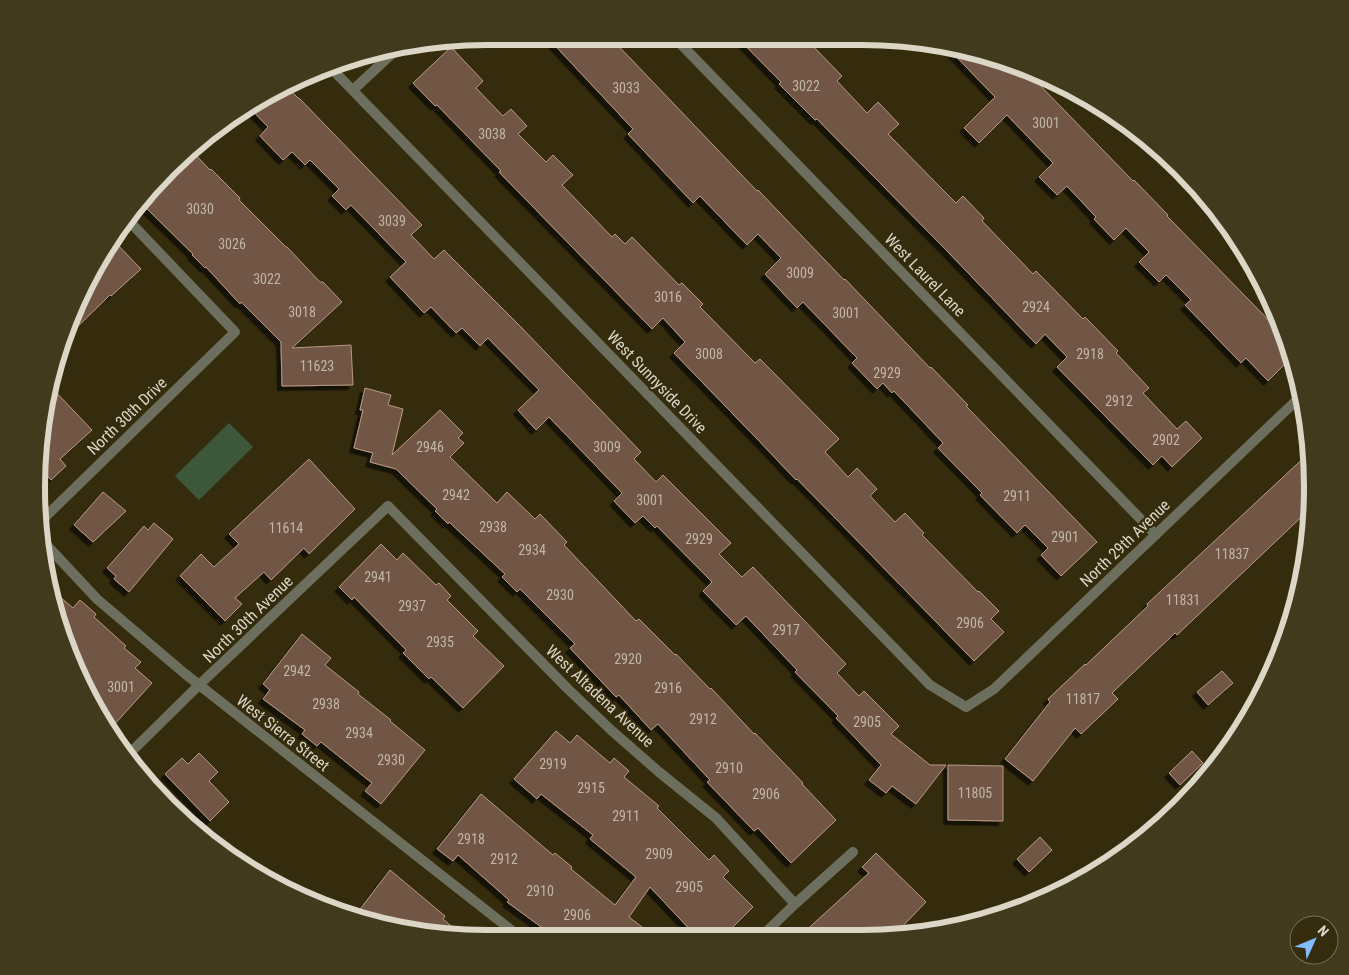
<svg xmlns="http://www.w3.org/2000/svg" width="1349" height="975" viewBox="0 0 1349 975" font-family="'Roboto Condensed',sans-serif">
<defs>
<filter id="shadow"><feDropShadow dx="-4.5" dy="4.5" stdDeviation="0" flood-color="#0009"/></filter>
</defs>
<rect width="100%" height="100%" fill="#352c0e"/>
<path fill="#3c5739" d="M229,423l24,24 -54,53 -24,-24z"/>
<path fill="#725744" stroke="#b79883" filter="url(#shadow)" d="M546,36h63l148,155 1,-1 86,90 1,-1 85,89 1,-1 37,38 -2,1 131,136 -36,34 -20,-21 7,-7 -23,-23 -8,8 -37,-38 2,-2 -44,-45 5,-5 -49,-52 -2,2 -9,-10 -6,6 -25,-26 5,-5 -54,-56 -6,6 -32,-34 16,-16 -23,-24 -11,11 -47,-49 -7,7 -65,-69 5,-5z
M736,36h67l39,40 -5,5 30,32 11,-11 21,22 -11,10 53,54 15,15 7,-7 21,22 -2,3 51,53 3,-3 47,48 2,-2 33,34 -2,2 33,35 -6,5 34,36 9,-8 16,17 -30,29 -10,-11 -9,9 -96,-98 10,-10 -22,-23 -9,10 -87,-91 -132,-134 -2,1 -36,-36 2,-2z
M944,44l6,1 81,31 102,105 1,-1 34,35 -1,1 120,123 5,18 -24,24 -22,-23 -5,5 -56,-58 6,-5 -25,-25 -7,7 -20,-20 10,-10 -23,-24 -12,12 -20,-21 2,-2 -29,-31 -10,9 -18,-18 14,-14 -46,-48 -28,28 -15,-15 31,-31z
M451,47l32,34 -7,7 27,28 8,-7 16,17 -9,8 28,28 7,-7 20,20 -11,10 50,52 3,-3 10,10 7,-7 47,48 3,-2 21,21 -3,3 55,56 5,-4 79,80 -14,13 23,25 9,-9 20,21 -7,7 25,26 10,-9 19,20 -2,2 56,57 1,-1 20,20 -8,8 13,13 -30,29 -133,-137 -44,-45 -1,1 -35,-37 -87,-90 11,-11 -22,-24 -11,11 -153,-157 2,-1 -64,-66 -2,1 -22,-23z
M289,89l9,9h1l123,127 -11,10 23,24 10,-9 76,76 121,126 -7,7 22,23 7,-7 68,68 -12,11 23,23 11,-10 93,97 -9,9 22,23 5,-5 35,35 -8,8 39,31h16l-30,39 -24,-18 -6,7 -17,-13 12,-15 -45,-47 2,-2 -43,-44 2,-2 -51,-54 -10,9 -33,-34 9,-9 -55,-56 -2,2 -12,-12 -8,7 -21,-22 8,-8 -73,-76 -13,13 -18,-20 21,-20 -51,-52 -8,8 -18,-18 -6,5 -25,-26 -7,6 -34,-36 16,-15 -55,-57 -5,5 -14,-14 7,-7 -29,-29 -5,5 -13,-13 -9,8 -23,-24 8,-9 -19,-20z
M192,151l18,19 1,-1 29,29 -1,2 47,47h1l33,35h3l19,20 -50,46 59,-3 2,40 -71,1 -1,-44 -40,-40 -1,2 -34,-37 -1,1 -13,-13 1,-1 -53,-52 8,-12z
M114,241l27,28 -30,27 -1,-1 -41,40 14,-47z
M52,388l40,42 -32,29 6,7 -15,14 -11,-12v-40z
M365,388l26,7 -3,10 15,4 -11,46 48,-45 23,23 -5,5 6,5 -14,14 47,46 10,-11 28,27 5,-5 27,28 -3,3 72,76 3,-2 36,36 1,-1 34,35 1,-1 43,46 1,-1 48,50 -1,1 34,36 -45,43 -33,-35 -4,3 -47,-49 3,-2 -52,-56 -7,6 -32,-35 -3,2 -46,-49 5,-4 -55,-55 -3,3 -15,-15 3,-3 -56,-52 -1,2 -13,-13 2,-2 -41,-40 -26,-7 3,-9 -19,-5 9,-38h-3z
M1310,452l1,56 -134,127 -2,-2 -63,60 6,6 -37,35 -6,-6 -42,53 -28,-22 45,-57 -2,-3 37,-35 1,1 62,-59 -1,-2z
M309,459l46,50 -46,45 -5,-6 -33,32 -7,-8 -29,26 7,6 -17,17 -45,-45 21,-22 13,13 25,-23 -10,-10z
M103,492l23,19 -33,31 -19,-17z
M154,523l19,16 -44,53 -15,-13 2,-3 -9,-8 37,-42 4,4z
M381,544l16,16 6,-7 33,32 3,-2 12,13 -4,4 31,31 -5,5 31,30 -41,42 -32,-31 -2,2 -26,-26 3,-3 -52,-53 -2,3 -13,-13z
M52,590l21,18 7,-8 16,14 -2,3 32,29 -2,2 17,14 -6,6 17,15 -40,44 -41,-67z
M302,634l29,24 -6,7 34,27 -1,2 33,26 -1,1 35,29 -44,54 -16,-13 7,-8 -51,-41 -4,4 -15,-12 3,-4 -42,-31 7,-9 -7,-6z
M1222,671l11,12 -25,22 -11,-13z
M556,731l14,12 7,-8 33,28 4,-5 15,13 -5,6 35,29 -2,2 52,52 5,-5 15,16 -6,6 30,30 -29,29h-28l-46,-49 -21,30 26,20h-100l-48,-35 2,-2 -51,-45 -5,6 -16,-12 44,-55 72,61 2,-2 17,14 -1,2 44,36 21,-28 -46,-38 3,-4 -52,-41 -4,5 -23,-20z
M1192,751l11,12 -23,22 -11,-12z
M199,753l19,19 -9,9 20,21 -19,19 -45,-47 17,-16 6,6z
M948,765l55,1v55l-55,-1z
M1040,837l12,13 -23,22 -12,-13z
M876,853l50,49 -32,33 -94,1 69,-63 -7,-6z
M390,870l55,46 -2,3 22,19h-7l-87,-15 -17,-6z"/>
<g fill="none" stroke-linecap="round" stroke-linejoin="round">
<path stroke="#6c6f5d" stroke-width="10" d="M673,36l483,499
M332,69l598,616 36,22 28,-18 307,-293
M353,90l45,-42
M40,522l195,-190 -107,-112
M40,538l57,61 87,74 336,264
M129,754l70,-69 189,-179 180,183 43,41 48,42 57,46 79,86
M762,936l33,-32 58,-52"/>
</g>
<g text-anchor="middle" dominant-baseline="central" stroke-width="4.5" stroke-linejoin="round" paint-order="stroke">
<g font-size="14" fill="#c1b6a5">
<text x="806" y="86">3022</text>
<text x="626" y="88">3033</text>
<text x="1046" y="123">3001</text>
<text x="492" y="134">3038</text>
<text x="200" y="209">3030</text>
<text x="392" y="221">3039</text>
<text x="232" y="244">3026</text>
<text x="800" y="273">3009</text>
<text x="267" y="279">3022</text>
<text x="668" y="297">3016</text>
<text x="1036" y="307">2924</text>
<text x="302" y="312">3018</text>
<text x="846" y="313">3001</text>
<text x="709" y="354">3008</text>
<text x="1090" y="354">2918</text>
<text x="317" y="366">11623</text>
<text x="887" y="373">2929</text>
<text x="1119" y="401">2912</text>
<text x="1166" y="440">2902</text>
<text x="430" y="447">2946</text>
<text x="607" y="447">3009</text>
<text x="456" y="495">2942</text>
<text x="1017" y="496">2911</text>
<text x="650" y="500">3001</text>
<text x="493" y="527">2938</text>
<text x="286" y="528">11614</text>
<text x="1065" y="537">2901</text>
<text x="699" y="539">2929</text>
<text x="532" y="550">2934</text>
<text x="1232" y="554">11837</text>
<text x="378" y="577">2941</text>
<text x="560" y="595">2930</text>
<text x="1183" y="600">11831</text>
<text x="412" y="606">2937</text>
<text x="970" y="623">2906</text>
<text x="786" y="630">2917</text>
<text x="440" y="642">2935</text>
<text x="628" y="659">2920</text>
<text x="297" y="671">2942</text>
<text x="121" y="687">3001</text>
<text x="668" y="688">2916</text>
<text x="1083" y="699">11817</text>
<text x="326" y="704">2938</text>
<text x="703" y="719">2912</text>
<text x="867" y="722">2905</text>
<text x="359" y="733">2934</text>
<text x="391" y="760">2930</text>
<text x="553" y="764">2919</text>
<text x="729" y="768">2910</text>
<text x="591" y="788">2915</text>
<text x="975" y="793">11805</text>
<text x="766" y="794">2906</text>
<text x="626" y="816">2911</text>
<text x="471" y="839">2918</text>
<text x="659" y="854">2909</text>
<text x="504" y="859">2912</text>
<text x="689" y="887">2905</text>
<text x="540" y="891">2910</text>
<text x="577" y="915">2906</text>
</g>
<g font-size="16" fill="#dbd6c5" stroke="#352c0e">
<text transform="translate(925 275) rotate(46)">West Laurel Lane</text>
<text transform="translate(657 382) rotate(46)">West Sunnyside Drive</text>
<text transform="translate(127 416) rotate(-44)">North 30th Drive</text>
<text transform="translate(1125 543) rotate(-44)">North 29th Avenue</text>
<text transform="translate(248 619) rotate(-44)">North 30th Avenue</text>
<text transform="translate(600 696) rotate(43)">West Altadena Avenue</text>
<text transform="translate(283 733) rotate(38)">West Sierra Street</text>
</g>
</g>
<path d="M0 0H1349V975H0ZM487 45H862A442 442 0 0 1 1304 487V488A442 442 0 0 1 862 930H487A442 442 0 0 1 45 488V487A442 442 0 0 1 487 45Z" fill="#423a1d" fill-rule="evenodd"/>
<path fill="none" stroke="#dbd6c5" stroke-width="6" d="M487 45H862A442 442 0 0 1 1304 487V488A442 442 0 0 1 862 930H487A442 442 0 0 1 45 488V487A442 442 0 0 1 487 45Z"/>
<g transform="translate(1314 940) rotate(46)"><circle r="24" fill="#352c0e" stroke="#777057"/>
<path d="M0-4L9 19L0 12L-9 19Z" fill="#82bcfa"/>
<text y="-8" font-size="14" font-weight="bold" text-anchor="middle" fill="#dbd6c5">N</text>
</g>
</svg>
